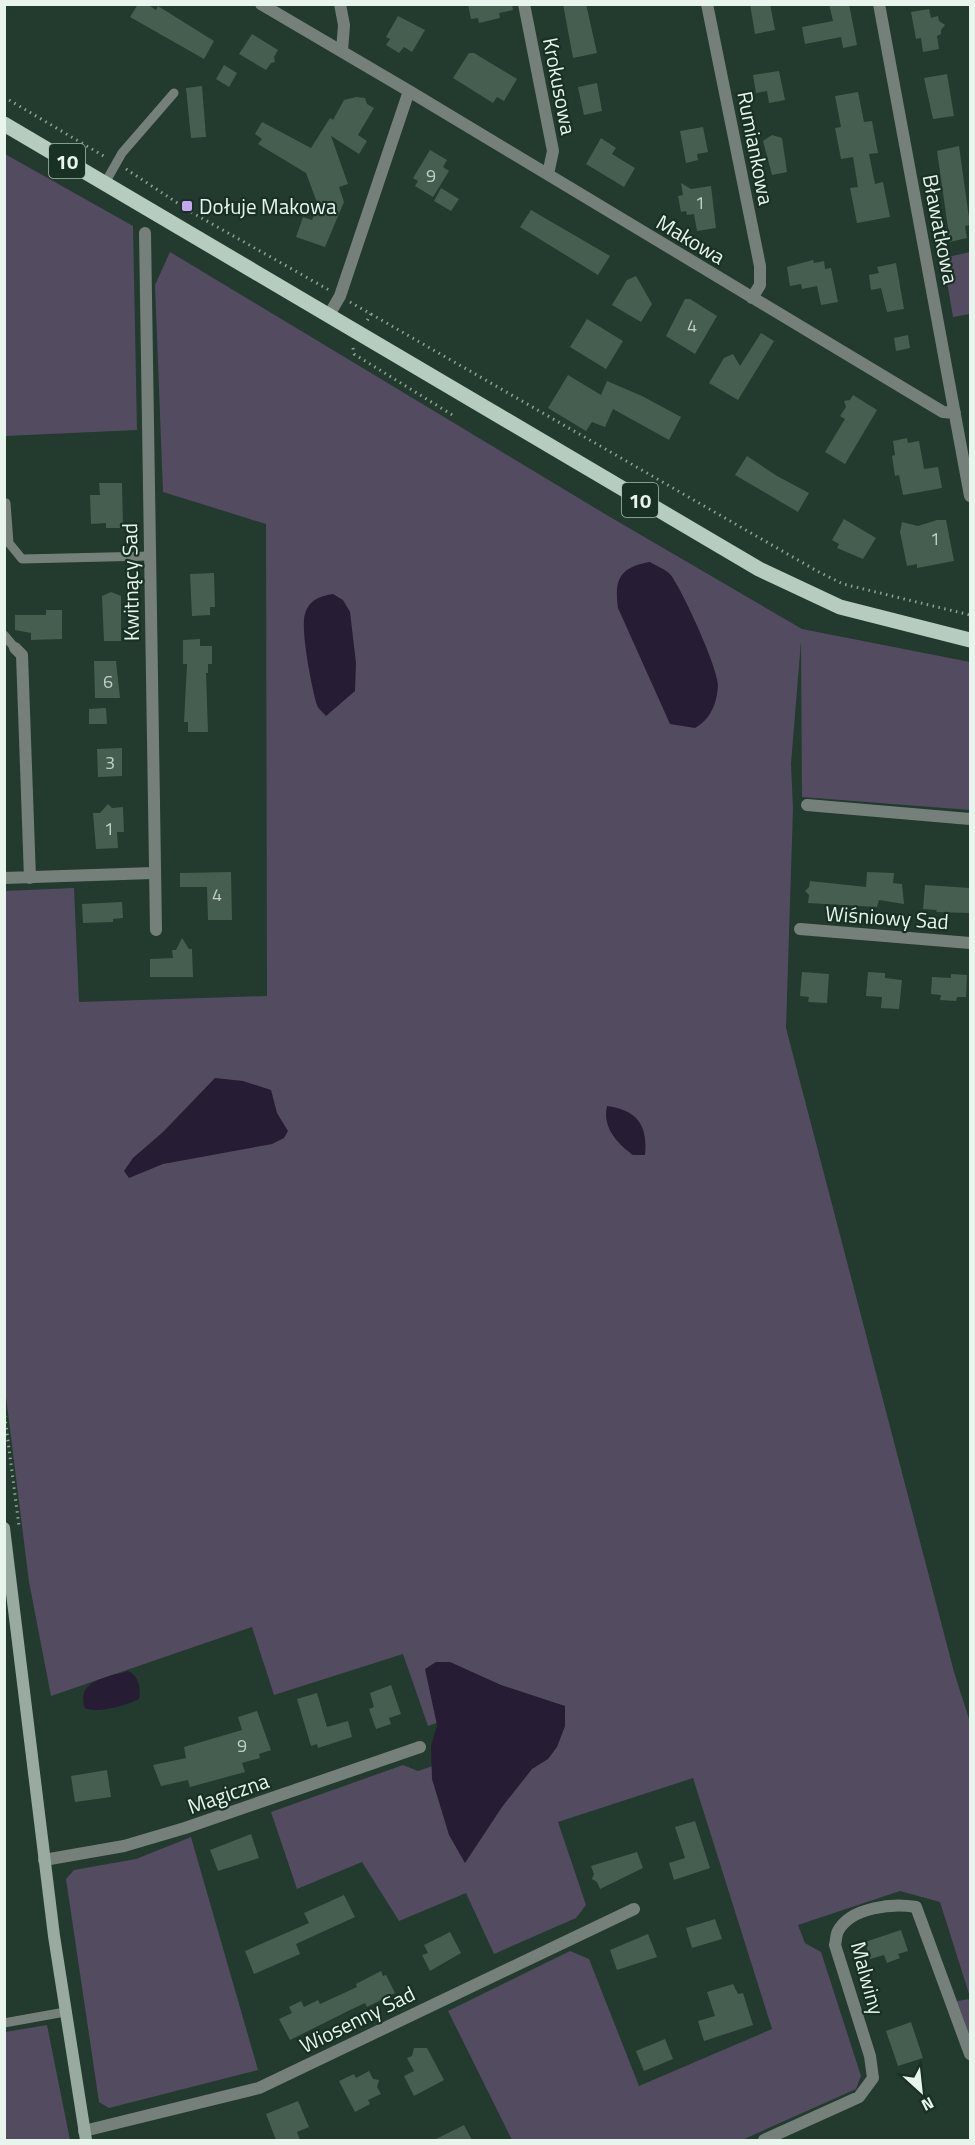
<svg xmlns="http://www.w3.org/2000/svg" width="975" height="2145" viewBox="0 0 975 2145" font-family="'Titillium Web',sans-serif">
<rect width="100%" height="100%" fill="#233a2e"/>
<path fill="#534b60" d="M5,154l128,72 4,204 -132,6z
M170,252l435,262 197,115 168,33v148l-168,-13 -1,-156 -10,123 2,45 -7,219 168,644 16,50v275l-30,-95 -40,-11 -102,34 7,18 16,9 40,124 -5,13 -114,51h-230l-64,-129 122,-60 19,8 50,127 133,-57 -79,-251 -135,44 28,83 -10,13 -82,36 -28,-61 -67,28 -37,-59 -65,27 -26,-77 132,-47 15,6 35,-12 -14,-37 -11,4 -25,-72 -129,41 -22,-68 -201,69 -22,-114 -25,-201v-490l70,-3 5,114 188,-6 -1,-472 -103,-32 -8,-207z
M970,252v62l-17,3 -10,-59z
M191,1837l67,233 -149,38 -10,-6 -33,-223 8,-9 62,-11z
M970,1999v38l-13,-36z
M47,2025l23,115h-65v-108z"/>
<path fill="#261c33" d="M650,562c6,4 15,7 20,12 12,15 48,94 48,111 -1,18 -7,34 -23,43l-25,-4 -52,-116c-4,-29 2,-41 32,-46z
M333,594l10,6 7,12 6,51 -1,28 -29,25c-3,-4 -8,-7 -9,-11 -5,-15 -17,-77 -12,-91 4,-14 15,-18 28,-20z
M215,1078l28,3 28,9 6,23 11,18 -4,7 -12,6 -109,20 -34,14 -5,-7 9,-13 30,-26z
M607,1106c30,4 41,19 38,49h-12c-16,-12 -31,-28 -26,-49z
M436,1662h14l51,23 64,21v20l-8,21 -9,12 -16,10 -30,38 -37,56 -16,-28 -17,-56 -1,-33 6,-21 -12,-56z
M128,1671c11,4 13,19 11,28 -12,6 -42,15 -54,9 -10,-28 24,-31 43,-37z"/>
<path fill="#465e50" d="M138,4h9l9,6 2,-4 56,35 -10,18 -74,-42z
M468,4h44l1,6 -14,3 1,5 -21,5 -1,-5 -7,1z
M563,4h23l11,49 -24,5z
M750,4h20l5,26 -20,4z
M829,4h20l8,41 -14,3 -2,-11 -36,7 -3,-17 31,-6z
M929,9l2,9 7,-2 1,5 6,4 -4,5v4l-4,2 2,13 -16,3 -2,-14 -5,1 -5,-27z
M398,16l27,14 -13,22 -8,-5 -5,6 -13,-8 4,-6 -4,-2z
M252,34l26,16 -4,7 1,5 -4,1 -5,7 -27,-16z
M469,53h5l43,26 -13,22 -7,-4 -4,6 -40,-25z
M224,65l13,8 -8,14 -13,-8z
M779,71l6,29 -16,3 -2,-12 -11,2 -3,-18z
M947,74l7,42 -21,3 -9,-41z
M597,83l5,28 -18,4 -6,-28z
M202,86l4,51 -15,1 -5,-50z
M858,92l6,30 8,-1 6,32 -9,1 6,30 8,-2 7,35 -33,6 -7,-35 8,-1 -5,-30 -12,2 -6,-31 6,-1 -6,-31z
M356,97l9,1 2,6 7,4 -16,27 9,6 -8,13 -28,-18 17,48 -9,3 5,15 -19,45 -29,-10 7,-20 9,3 6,-15 -12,-32 -48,-29 4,-5 -7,-5 7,-12 49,26 19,-30 3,2 11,-20z
M703,127l5,25 -11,2 1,6 -12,3 -6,-32z
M772,135l10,3 5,34 -15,3 -9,-34z
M601,138l15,10 -4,6 23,14 -11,19 -38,-23z
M959,146l11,79 -5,1 2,12 -17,4 -13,-91z
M430,150l17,10 -4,7 6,4 -16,26 -18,-11 3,-5 -5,-3z
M681,183l10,6 20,-3 5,42 -19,3 -3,-17 -7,1 -1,-4 -5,1 -3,-16 5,-1z
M441,188l18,11 -8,12 -17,-10z
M531,210l79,46 -12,19 -78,-48z
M813,260l1,3 10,-2 1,8 6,-1 7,34 -17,3 -4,-19 -15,3 -1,-5 -11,2 -3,-19z
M896,263l8,46 -17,3 -6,-24 -10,2 -2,-15 10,-2 -2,-6z
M636,276l16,28 -11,18 -29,-17 15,-25z
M685,299h5l27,17 -22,38 -29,-18z
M587,319l36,22 -17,28 -36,-22z
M761,333l13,8 -36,59 -29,-17 15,-25 9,-4 7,12z
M908,335l2,13 -14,3 -2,-13z
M568,375l33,20 6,-14 35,15 39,21 -12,23 -56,-31 -8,18 -13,-5 -6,9 -38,-23z
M853,395l24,15 -32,54 -20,-12 20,-33 -5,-3 6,-9 -2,-6 6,-1z
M907,438l1,5 11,-2 5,28 14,-2 4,21 -39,7 -4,-20 -4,1 -3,-20 3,-1 -2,-14z
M747,456l30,20 32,17 -11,19 -63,-37z
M99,483h23l1,45h-17v-5l-15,1 -1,-29h10z
M844,519l32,19 -13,21 -26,-11 2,-4 -7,-4z
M937,520h9l8,41 -37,7v-4l-10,2 -7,-34 2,-10 16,4z
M214,573l1,34h-5v8l-18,1 -2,-42z
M111,592l10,4v45h-17l-2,-45z
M46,610h16v29l-31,1v-7l-16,-3v-15h31z
M200,639v7h12v18h-4v9h-2l2,59h-20v-10h-4l3,-58h-4v-24z
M94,661h22l4,37h-25z
M106,708l1,16h-18v-15z
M122,748v28l-24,1 -1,-28z
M108,804l4,4 11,-1 1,25h-7l1,16 -22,1 -3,-36h7z
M231,872l1,48h-24l-1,-33h-27v-14z
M867,872l27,1 -1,10 9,1 2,20 -25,-4 -2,7 -69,-4 1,-8 -4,-4 4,-4 1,-6 56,6z
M925,885l45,3 -1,25 -33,-1 1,-2 -14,-1z
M122,902l1,16 -10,1v3l-30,1 -1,-19z
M182,938l7,11h3l1,28h-43v-18l23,-1 -1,-8h4z
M802,972l27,2 -2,29 -19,-1 1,-5 -9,-1z
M868,972l17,1v5l17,2 -3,29 -18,-1 1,-11 -16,-1z
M951,974l16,1 -1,22h-9l-1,4 -16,-1 1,-5 -10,-1 1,-17 19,1z
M391,1685l10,29 -12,4 2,6 -15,5 -7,-20 5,-2 -4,-14z
M317,1693l10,34 21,-6 4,16 -34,11 -1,-4 -6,2 -14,-47z
M257,1711l14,39 -12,4 1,4 -18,5 3,9 -55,15 -2,-7 -27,6 -8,-21 33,-7 -2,-11 58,-17 -4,-13z
M107,1770l4,27 -36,5 -4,-26z
M695,1821l15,47 -36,12 -5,-17 16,-5 -10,-31z
M251,1834l8,24 -41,13 -8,-21z
M637,1852l6,16 -43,21 -3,-7 -5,-3 2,-5 -3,-8z
M344,1895l11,22 -59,27 4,10 -46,20 -9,-23 64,-28 -5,-10z
M715,1919l7,20 -30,9 -6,-20z
M901,1930l7,21 -10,3 2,4 -13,5 -3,-8 -14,4 -5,-17z
M450,1932l11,21 -31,18 -8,-16 6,-2 -4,-8z
M648,1934l9,23 -40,13 -7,-20z
M381,1971l2,5 3,-1 9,18 -28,14 -2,-4 -17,8 -58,29 -11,-21 13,-6 -3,-6 12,-6 3,6 14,-7 2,4 37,-17 -1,-3z
M733,1984l5,10 5,-1 10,32 -49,16 -6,-20 17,-5 -8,-24z
M911,2022l12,36 -25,8 -12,-35z
M665,2039l8,20 -29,12 -8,-20z
M414,2048h13l17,32 -30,16 -10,-20 10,-5 -7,-13 5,-2z
M369,2071l4,8 6,1 -2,7 4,7 -13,6 2,4 -15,8 -16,-31 15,-7 2,4z
M298,2101l11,26 -12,5 3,8h-24l-10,-26z
M464,2125l8,15h-38z"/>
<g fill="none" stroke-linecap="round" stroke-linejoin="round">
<path stroke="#8ea097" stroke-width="3" stroke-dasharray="1.5 4.5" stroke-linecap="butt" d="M4,97l103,61
M126,169l65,43 138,78
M350,302l21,12 -4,7
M371,314l446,257 26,13 127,31
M353,348l1,6 100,62
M4,1410l15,116"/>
<path stroke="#75807a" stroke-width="9" d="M105,183l17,-30 52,-60
M6,503l3,40 13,16 127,-3
M4,635l11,13
M4,2023l61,-11"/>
<path stroke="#75807a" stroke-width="12" d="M261,4l148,87 -69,205 -11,19
M340,4l4,21 -2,26
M524,4l29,147 -5,23
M707,4l53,262v19l-8,13
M879,4l91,492
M409,91l534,321 12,1
M145,233l11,697
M15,648l7,7 8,223
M807,805l163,14
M4,878l149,-5
M800,929l170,14
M44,1860l80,-14 61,-18 235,-81
M84,2131l175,-43 375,-179
M764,2140l95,-43 14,-19 -3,-22 -35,-111c1,-4 1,-10 3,-14 13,-24 55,-28 78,-24l54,147"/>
<path stroke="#99aba1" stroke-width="12" d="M4,1528l50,408 32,204"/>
<path stroke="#b5ccbf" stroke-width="15" d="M4,124l755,445 81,38 130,33"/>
</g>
<rect fill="#c5a7f1" stroke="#193024" stroke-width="2" x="181" y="200" width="12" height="12" rx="3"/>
<g text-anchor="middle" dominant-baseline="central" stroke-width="4.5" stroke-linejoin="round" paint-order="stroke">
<g font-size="18" fill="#bfcfc6">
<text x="431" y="175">9</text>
<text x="700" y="202">1</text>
<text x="692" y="325">4</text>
<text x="935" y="538">1</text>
<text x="108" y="681">6</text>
<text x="110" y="762">3</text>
<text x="109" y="828">1</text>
<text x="217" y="894">4</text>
<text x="242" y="1745">9</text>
</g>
<g fill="#193024" stroke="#a9bab1" stroke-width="1.5">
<rect x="49" y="144" width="36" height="34" rx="4.5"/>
<rect x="622" y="483" width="36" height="34" rx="4.5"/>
</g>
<g font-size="20" font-weight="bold" fill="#e7f5ed">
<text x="67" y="161">10</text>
<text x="640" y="500">10</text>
</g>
<g font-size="21" fill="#e7f5ed" stroke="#193024">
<text transform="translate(560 86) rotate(79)">Krokusowa</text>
<text transform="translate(756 148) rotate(79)">Rumiankowa</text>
<text transform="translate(941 229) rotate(79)">Bławatkowa</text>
<text transform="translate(691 239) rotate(31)">Makowa</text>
<text transform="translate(130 582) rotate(-91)">Kwitnący Sad</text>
<text transform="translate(887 917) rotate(4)">Wiśniowy Sad</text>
<text transform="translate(228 1793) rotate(-19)">Magiczna</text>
<text transform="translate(868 1978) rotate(75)">Malwiny</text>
<text transform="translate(357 2019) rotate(-26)">Wiosenny Sad</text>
</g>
<g font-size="21" fill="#e7f5ed" stroke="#193024" text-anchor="start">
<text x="199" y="206">Dołuje Makowa</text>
</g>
</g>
<rect width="975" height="2145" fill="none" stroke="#e7f5ed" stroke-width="12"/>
<g transform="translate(921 2091) rotate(153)" stroke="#193024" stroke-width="4.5" paint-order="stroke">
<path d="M0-4.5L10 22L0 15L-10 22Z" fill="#e7f5ed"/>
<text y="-9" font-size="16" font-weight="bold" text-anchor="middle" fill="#e7f5ed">N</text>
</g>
</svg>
